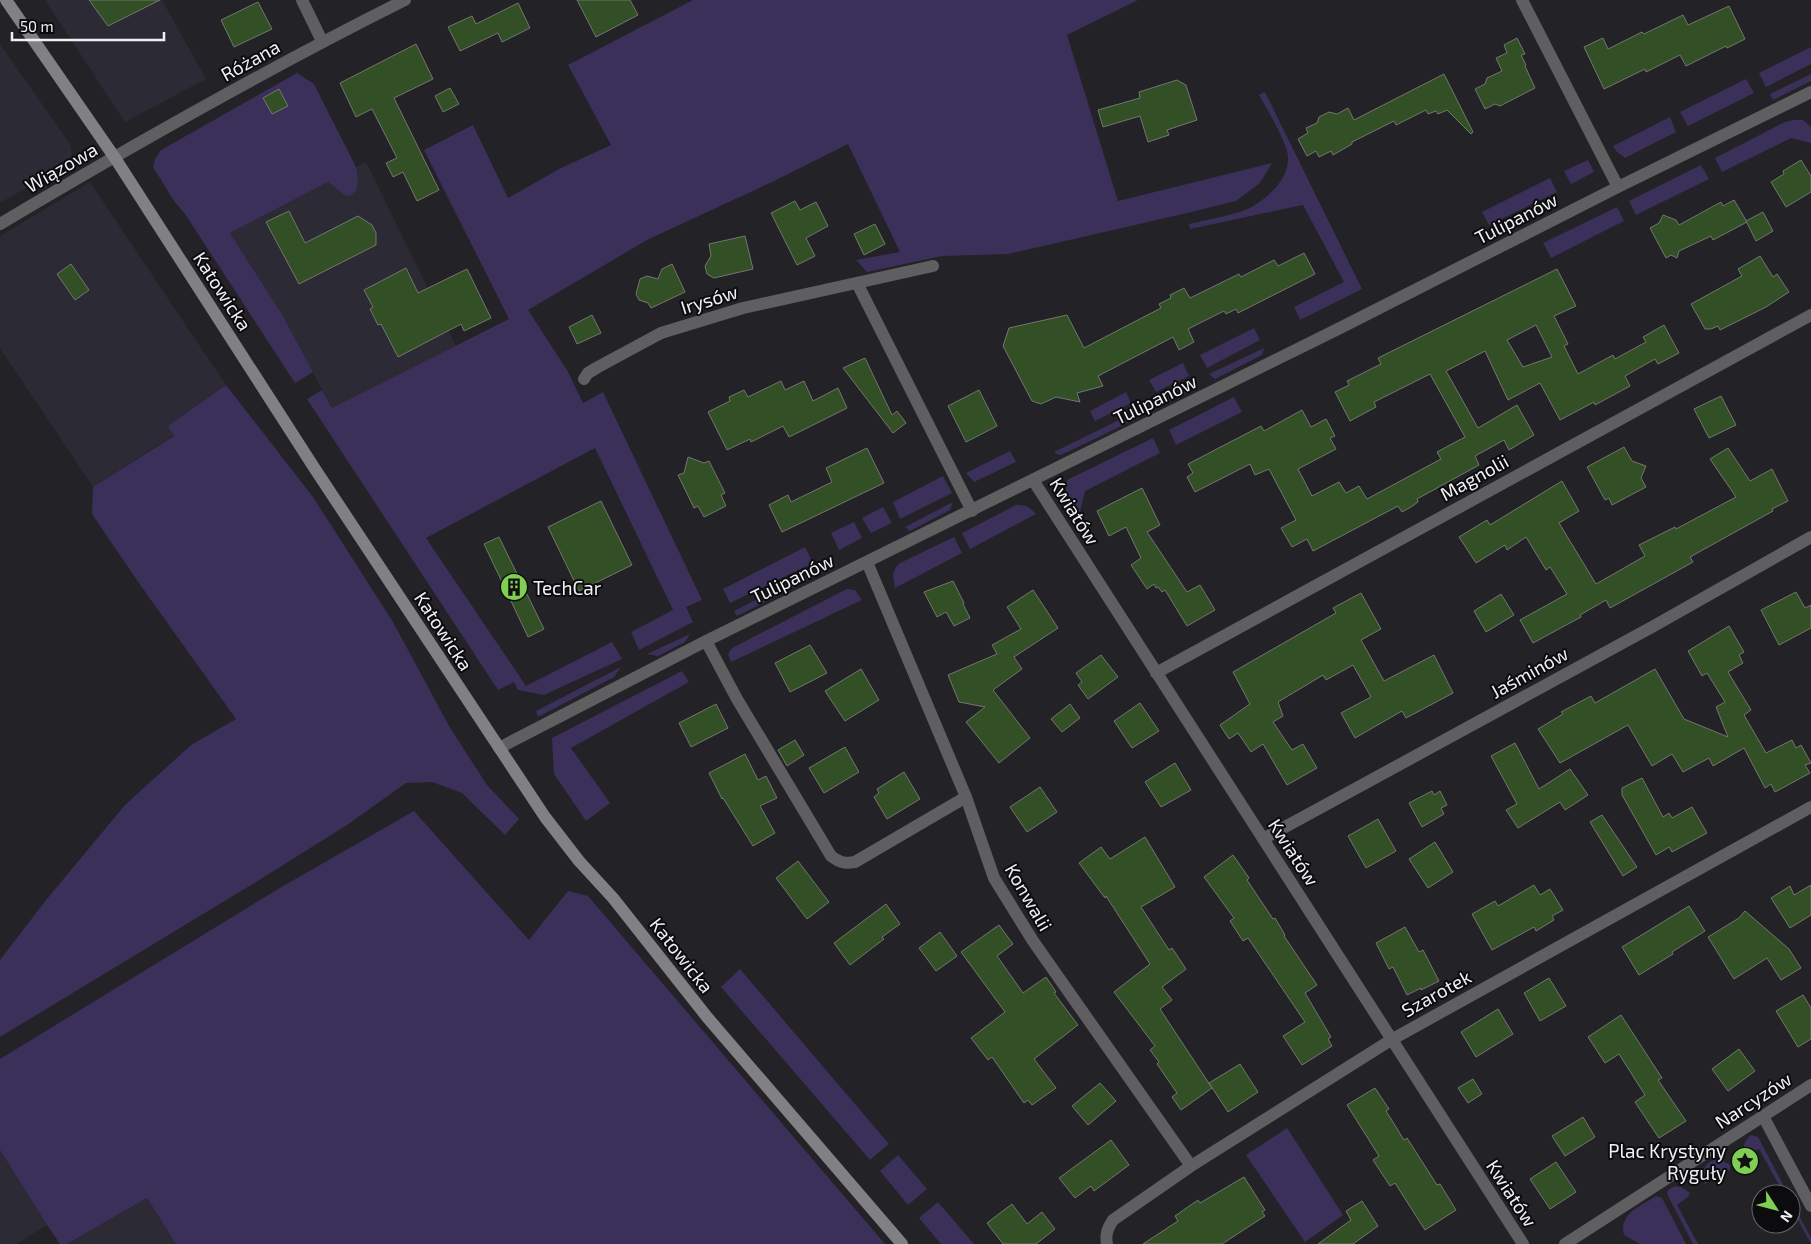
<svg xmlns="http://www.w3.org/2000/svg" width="1811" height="1244" viewBox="0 0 1811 1244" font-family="'Exo 2',sans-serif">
<rect width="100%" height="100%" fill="#232227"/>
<path fill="#2c2a35" d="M45,0h117l44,79 -81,43z
M0,44l70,100 3,17 -73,42z
M366,162l90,184 -124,62 -49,-92 -53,-83z
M90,182l136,203 -58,41 6,9 -81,52 -93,-139v-112z
M0,1150l47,75 -30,19h-17z
M147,1198l29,46h-109z"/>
<path fill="#3a305a" d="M693,0h445l-71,35 51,166 154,-38 -12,20 -24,18 -53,13 -175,40 -66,2 -75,16 -11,-12 44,-8 -52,-108 -74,37 -127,59 -119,70 39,60 16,33 20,-11 99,208 -16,7 7,15 -54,28 -8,-18 42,-22 -78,-162 -169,90 100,148 86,-44 10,17 -78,36 -26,-5 -4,-8 -16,8 -191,-291 15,-9 10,18 177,-89 -85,-169 49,-25 35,73 53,-30 50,-23 -43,-80z
M1811,47v17l-45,23 -7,-14z
M297,73l17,11 42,83c2,12 5,27 -10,29l-18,-14 -98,51 53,83 30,56 -18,11 -110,-169 -11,-13 -21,-34 2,-8 6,-9z
M1811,74v7l-38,19 -3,-6z
M1746,79l8,14 -66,33 -8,-14z
M1265,92l97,197 -62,31 -6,-13 50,-25 -41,-77 -113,24 -1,-5c16,-4 45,-9 59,-15 19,-10 41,-29 40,-52 0,-13 -22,-50 -29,-62z
M1670,117l6,15 -51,26 -9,-7 -3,-5z
M1794,120h9l8,7v16l-20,-5 -69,34 -7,-14 70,-36z
M1588,160l6,12 -23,12 -7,-13z
M1701,165l8,14 -73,36 -7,-14z
M1550,178l7,14 -68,33 -7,-13z
M1617,207l7,14 -73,37 -8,-15z
M1254,328l6,12 -53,28 -7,-13z
M1264,348l-2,7 -47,24 -6,-5z
M1183,363l6,13 -33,16 -7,-12z
M1196,381v7l-47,23 -4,-4z
M226,385l87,112 80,125 56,104 38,59 32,34 -14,16 -43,-42 -30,-11 -26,1 -59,42 -96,60 -251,152v-77l46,-60 79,-95 66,-60 45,-26 -95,-133 -49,-72 1,-27 81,-51 -6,-10z
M1126,392l5,11 -36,18 -5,-10z
M1234,397l8,15 -66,33 -7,-15z
M1135,412l3,6 -77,37 -5,-1 -2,-2z
M1153,438l7,15 -75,38 -6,25 -5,-2 -9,-18 2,-16z
M1010,451l6,11 -42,20 -8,-9z
M943,476l9,17 -52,26 -7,-17z
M953,502l-3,8 -40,21 -5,-4z
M1016,505c10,0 14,2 20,9l-66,35 -8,-16z
M883,507l9,16 -21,10 -9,-15z
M854,522l8,16 -23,12 -8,-17z
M954,537l8,16 -67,35c-2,-12 -4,-16 5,-25z
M805,547l8,16 -83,40 -7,-14z
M815,570l3,5 -81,41 -3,-5z
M847,589l8,1 7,10 -131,62 -3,-8 4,-6z
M690,634l-5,8 -27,14 -11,-2z
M621,667l-7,10 -76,40 -2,-6z
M682,671l7,11 -118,66 39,55 -24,18 -32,-47 -2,-36z
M414,811l115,129 39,-49 20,5 297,348h-709l-29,-46 -80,46h-7l-13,-19 -47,-75v-91l278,-170z
M740,969l149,175 -19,16 -149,-173z
M1287,1128l56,87 -38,27 -59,-87z
M1751,1135l7,2 30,57h-4l-25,-45 -13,6c-4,-7 -2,-15 5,-20z
M898,1155l29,34 -19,16 -28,-34z
M1719,1159l11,6v5l-11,6 -5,-8 -10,6 5,8 -4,2 -4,-8c3,-10 7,-16 18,-17z
M1675,1186l6,1 9,6 -2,4 -11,8 21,39h-5l-26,-50 1,-4z
M1656,1196l6,2 24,46h-46l-16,-9c-6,-21 17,-29 32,-39z
M1791,1200l20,38v6l-20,-37z
M938,1202l36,42h-33l-22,-26z"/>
<path fill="#334f25" stroke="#737671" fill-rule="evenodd" d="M89,0h71l-52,26z
M577,0h53l8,15 -42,22z
M258,2l14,27 -38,18 -13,-27z
M518,3l12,25 -28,14 -4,-9 -38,18 -12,-24 24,-11 4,8z
M1729,6l16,33 -18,9 -1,-2 -40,20 -6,-11 -34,17 -1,-3 -41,20 -20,-42 19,-9 5,11 34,-17 2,2 39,-19 5,10z
M1517,38l8,16 -4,1 5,10 -1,1 10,22 -35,18 -5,-2 -10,5 -10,-20 10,-5 2,-6 15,-7 -6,-13 11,-5 -3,-8z
M416,44l17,35 -39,19 45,92 -22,11 -14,-29 -10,5 -7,-14 11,-5 -25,-49 -16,8 -16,-34z
M1444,74l29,58 -2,2 -24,-24 -9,4 -2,-3 -8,3 -2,-4 -30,15 -2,-4 -42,21v2l-19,11 -2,-4 -12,6 -3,-6 -9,5 -9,-17 10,-6 -2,-5 11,-5 2,-6 10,-5 8,2 11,-6 6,12z
M1177,80l9,5 11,35 -30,10 2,5 -21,7 -8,-26 -37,11 -5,-17 42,-12 -1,-6z
M450,88l9,16 -16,8 -8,-16z
M279,89l9,17 -16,8 -9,-16z
M1801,160l10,16v16l-25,15 -15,-25 13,-8 -1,-3z
M1734,200l13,22 -34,18 -2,-4 -32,15 -2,7 -6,-3 -5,3 -16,-30 9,-5 4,-8 13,5 3,5 42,-23 2,4z
M795,201l5,9 16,-8 12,24 -22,12 9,18 -18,9 -26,-52z
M289,211l16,32 53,-27 14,9 4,8v12l-77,39 -33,-62z
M1763,212l10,19 -17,10 -10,-20z
M875,224l10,20 -21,11 -10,-21z
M745,236l8,33 -39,9 -7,-4 -2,-8 6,-10 -2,-12z
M1304,253l11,21 -77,39 -2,-4 -10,5 -2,-3 -36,18 6,13 -15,8 -6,-13 -75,39 5,10 -26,7 3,9 -24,-5 -15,7 -9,-3 -29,-55 6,-18 58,-13 17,33 77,-40 -2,-4 12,-6 -1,-3 14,-7 6,10 49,-24 2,3 33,-17 4,6z
M1760,256l13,21 4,-3 12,18 -23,15 -46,23 -2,-4 -7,3h-6l-14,-25 51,-28 -4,-7z
M71,264l18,26 -14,10 -18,-26z
M672,264l13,28 -34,16 -3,-5 -9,-3 -3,-6 4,-15 7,-3 11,3 4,-10z
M406,268l12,25 49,-24 24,49 -27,13 -3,-7 -63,33 -17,-33 -3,1 -8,-16 3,-2 -9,-17z
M1557,269l19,37 -22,10 14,28 -4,2 14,28 35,-19 2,4 31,-17 -3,-5 21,-12 15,28 -21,11 -3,-5 -30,17 5,10 -35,19 -1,-3 -34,18 -20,-37 -32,17 -23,-49 -39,20 32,57 39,-23 17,30 -25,15 -5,-10 -29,16 4,9 -62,34 1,3 -7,5 -9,5 -4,-6 -85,45 -6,-12 -15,8 -11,-19 15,-8 -27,-51 -14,6 -5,-11 -55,28 -8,-15 6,-4 -5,-9 73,-38 3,5 38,-21 9,17 15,-8 9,17 -5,2 6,11 -38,20 14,27 27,-14 7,11 13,-7 8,13 74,-40 -4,-7 28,-15 -35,-63 -56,28 2,5 -26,14 -15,-29 14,-7 -2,-4 34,-17 -3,-6zM1536,325l16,32 -29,10 -16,-27z
M592,315l9,18 -24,11 -8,-17z
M865,358l27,57 5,-4 9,12 -13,10 -50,-65z
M781,381l4,9 19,-9 9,20 25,-13 9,20 -58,29 -6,-11 -32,16 -1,-3 -23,11 -19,-38 22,-11 -1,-4 15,-7 4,7z
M979,390l18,36 -31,16 -18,-36z
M1721,396l15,29 -27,13 -15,-29z
M1624,447l8,14 14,5 -5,12 5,9 -34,18 -3,-7 -4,2 -18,-33z
M867,448l17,35 -102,49 -13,-27 19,-10 3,7 41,-20 -6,-14z
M1728,448l22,33 22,-12 16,32 -16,8 1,2 -83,46 3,5 -83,46 -4,-8 -26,15 1,2 -48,26 -13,-23 47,-26 -17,-27 -4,3 -20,-33 -19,13 -2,-5 -29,18 -17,-26 28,-17 3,5 72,-44 17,30 -20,12 37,61 49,-28 -6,-11 36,-18 1,2 60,-32 -26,-38z
M688,457l16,6 5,-2 16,32 -4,2 5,11 -22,11 -6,-11 -4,2 -16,-33 6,-2z
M1142,488l18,37 -13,7 40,60 13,-7 15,25 -28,16 -22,-36 -3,2 -4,-5 -2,1 -2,-4 -7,5 -16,-24 10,-7 -15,-31 -17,9 -12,-25z
M601,501l31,64 -53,26 -31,-64z
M499,537l45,92 -16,8 -44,-93z
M953,581l11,22 -1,1 7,14 -16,8 -8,-14 -9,5 -13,-25z
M1033,590l25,38 -44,29 8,12 -29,21 37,48 -31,25 -33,-41 19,-15 -26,-5 -11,-27 49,-21 -5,-9 29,-16 -14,-22z
M1796,592l9,16 6,-3v23l-32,17 -18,-35z
M1361,593l20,36 -20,11 23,41 50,-26 19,38 -47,25 -4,-7 -47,27 -14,-25 30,-16 -18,-32 -27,15 -3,-5 -45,27 5,14 -10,6 19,28 11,-6 14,24 -30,17 -24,-41 -12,8 -13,-19 -9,6 -9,-14 30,-21 -17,-32 103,-59 -3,-5z
M1501,594l13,21 -28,17 -12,-21z
M1729,626l15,26 -5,3 4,8 -15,9 23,38 -7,5 22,38 26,-13 4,8 5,-3 10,18 -6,2 5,8 -35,19 -4,-8 -6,4 -21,-40 -31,18 -4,-8 -26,14 -11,-18 -20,12 -24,-41 -68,38 -22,-34 25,-15 -2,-2 30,-16 4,7 60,-34 29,50 44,18 -12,-30 9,-5 -18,-29 -5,3 -14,-25z
M810,645l17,28 -37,19 -15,-29z
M1101,655l17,22 -30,22 -10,-14 4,-3 -6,-9z
M861,669l18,31 -34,21 -20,-30z
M1140,703l19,28 -27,17 -18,-27z
M716,704l12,24 -37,19 -12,-24z
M1070,704l10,14 -18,14 -11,-13z
M795,740l9,15 -17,11 -9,-16z
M1515,743l24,46 31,-20 18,26 -23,15 -5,-8 -42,26 -12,-18 11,-6 -26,-48z
M845,747l14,25 -35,21 -15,-25z
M745,754l13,26 8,-4 11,22 -17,8 15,27 -22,13 -30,-48 -1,1 -13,-26z
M1175,763l16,27 -30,17 -16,-25z
M904,772l16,27 -33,20 -13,-22 5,-4 -2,-4z
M1642,778l21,39 6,-4 3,5 20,-11 15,26 -35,19 -3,-5 -13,8 -34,-60v-7z
M1040,787l17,25 -30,20 -17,-25z
M1432,791l2,4 6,-4 7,14 -6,3 3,6 -22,13 -13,-24z
M1602,815l35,52 -14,9 -33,-54z
M1378,819l18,32 -30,17 -18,-32z
M1145,837l30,50 -34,20 28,43 3,-2 14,21 -24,18 10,13 -12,9 52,79 -31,22 -9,-13 5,-4 -20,-29 2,-2 -9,-12 5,-4 -41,-54 36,-28 -44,-68 -1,2 -26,-35 22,-16 9,12z
M1435,842l18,30 -25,16 -19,-29z
M1233,855l16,23 -2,2 26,39 2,-1 10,17 -1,1 33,49 -12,8 26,44 -3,2 4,7 -30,19 -19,-29 22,-14 -57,-84 -5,3 -13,-20 4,-3 -30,-41z
M798,861l31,41 -22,17 -31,-41z
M1534,885l6,10 10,-6 13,21 -11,6 2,4 -18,11 -2,-4 -42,23 -20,-36 23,-13 3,5z
M1811,885v30l-21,13 -19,-30 19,-12 4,9z
M886,904l14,20 -18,13 2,2 -34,26 -16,-22z
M1689,906l16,25 -33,21 1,2 -34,21 -17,-28z
M1745,911l44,38 12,19 -20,12 -14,-22 -33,21 -26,-42 31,-19z
M999,925l14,19 -16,12 26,37 23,-16 10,15 -2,1 24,32 -44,34 22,29 -24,17 -4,-5 -4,3 -32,-46 -4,3 -17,-22 34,-26 -44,-60z
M1405,927l14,25 4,-2 16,31 -18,9v-2l-14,7 -14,-28 -4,2 -13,-26z
M940,932l17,24 -21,15 -17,-23z
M1549,978l17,28 -26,15 -16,-28z
M1803,995l8,13v31l-13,8 -22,-36z
M1498,1009l15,25 -37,23 -15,-25z
M1621,1015l41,63 -4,2 28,41 -27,17 -24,-36 10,-7 -26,-41 -14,9 -17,-26z
M1739,1049l16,22 -27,20 -16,-22z
M1240,1064l18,28 -30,20 -19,-29z
M1473,1079l9,15 -14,9 -10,-15z
M1100,1083l16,18 -28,24 -16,-19z
M1375,1088l14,21 -3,2 18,29 3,-2 30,47 3,-1 16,26 -31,20 -30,-47 -5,3 -17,-26 6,-4 -32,-51z
M1583,1117l12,20 -30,19 -13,-20z
M1111,1140l18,25 -35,26 -3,-5 -16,12 -16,-20z
M1556,1162l20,30 -26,17 -20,-30z
M1244,1177l21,33 -3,2 3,4 -43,28h-79l35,-23 -3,-5 23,-16 2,3z
M1362,1201l16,25 -25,18h-35l33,-24 -5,-9z
M1012,1204l15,20 15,-12 13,17 -19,15h-33l-16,-21z"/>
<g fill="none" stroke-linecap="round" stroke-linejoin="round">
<path stroke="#5f5f61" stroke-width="12" d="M302,0l20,41
M1522,0l96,187
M0,224c133,-79 267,-155 405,-224
M857,283l115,228
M584,379l4,-6 10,-6 63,-34 82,-25 190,-42
M1033,480l490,764
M867,562l99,235 28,81 39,63 158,225
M706,641l31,58 94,157c8,6 13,8 24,6l111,-65
M1156,673l655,-358
M499,748l207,-107 632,-312 280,-142 193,-95
M1263,839l389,-212 159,-90
M1763,1116l48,90
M1107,1244c-2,-10 1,-16 6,-24l78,-54 200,-126 420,-233
M1565,1244l246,-159"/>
<path stroke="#818084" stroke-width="12" d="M6,0l109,158 200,311 230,348 34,44 34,37 94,119 195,227"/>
</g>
<defs>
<g id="building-disc" transform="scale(1.4375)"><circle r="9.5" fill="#7fd052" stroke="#0c0c0e"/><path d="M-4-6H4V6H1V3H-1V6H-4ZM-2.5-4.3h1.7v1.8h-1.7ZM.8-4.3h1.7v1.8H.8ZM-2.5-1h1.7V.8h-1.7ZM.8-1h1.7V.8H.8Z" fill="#111"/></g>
<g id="sight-disc" transform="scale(1.4375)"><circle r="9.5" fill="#7fd052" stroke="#0c0c0e"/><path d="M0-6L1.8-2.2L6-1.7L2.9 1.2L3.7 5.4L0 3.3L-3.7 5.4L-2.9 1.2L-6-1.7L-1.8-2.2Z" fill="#111"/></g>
</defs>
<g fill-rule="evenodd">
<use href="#building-disc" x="514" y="587"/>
<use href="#sight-disc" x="1745" y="1161"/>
</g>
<g text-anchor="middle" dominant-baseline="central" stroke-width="4" stroke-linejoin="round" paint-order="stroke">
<g font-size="19" fill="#f1f0f4" stroke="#0c0c0e">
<text transform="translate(250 60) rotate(-29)">Różana</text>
<text transform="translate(61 167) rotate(-30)">Wiązowa</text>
<text transform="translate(1516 218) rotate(-27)">Tulipanów</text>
<text transform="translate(223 291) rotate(57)">Katowicka</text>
<text transform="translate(709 299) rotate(-17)">Irysów</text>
<text transform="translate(1155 399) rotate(-26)">Tulipanów</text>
<text transform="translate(1474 477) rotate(-29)">Magnolii</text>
<text transform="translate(1075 511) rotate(58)">Kwiatów</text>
<text transform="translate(792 578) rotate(-26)">Tulipanów</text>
<text transform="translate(444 631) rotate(57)">Katowicka</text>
<text transform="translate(1529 672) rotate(-29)">Jaśminów</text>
<text transform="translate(1294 852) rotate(57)">Kwiatów</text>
<text transform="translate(1029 897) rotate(60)">Konwalii</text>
<text transform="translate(682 955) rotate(52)">Katowicka</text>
<text transform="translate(1436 993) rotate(-29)">Szarotek</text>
<text transform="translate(1753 1100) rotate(-33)">Narcyzów</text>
<text transform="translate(1512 1193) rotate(57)">Kwiatów</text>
</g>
<g font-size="19" fill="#f1f0f4" stroke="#0c0c0e" text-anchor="start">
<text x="533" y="587">TechCar</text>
<text x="1726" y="1150" text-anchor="end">Plac Krystyny<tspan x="1726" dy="22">Ryguły</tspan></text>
</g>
</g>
<g transform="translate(1776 1209) rotate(126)"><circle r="24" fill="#0c0c0e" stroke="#68676a"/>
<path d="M0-4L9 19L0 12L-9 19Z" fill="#7fd052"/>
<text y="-8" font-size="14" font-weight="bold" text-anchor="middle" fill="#f1f0f4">N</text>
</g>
<path d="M12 32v8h152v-8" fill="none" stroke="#f1f0f4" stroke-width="2.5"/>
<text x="20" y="32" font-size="15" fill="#f1f0f4" stroke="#0c0c0e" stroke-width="4" paint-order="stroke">50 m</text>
</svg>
